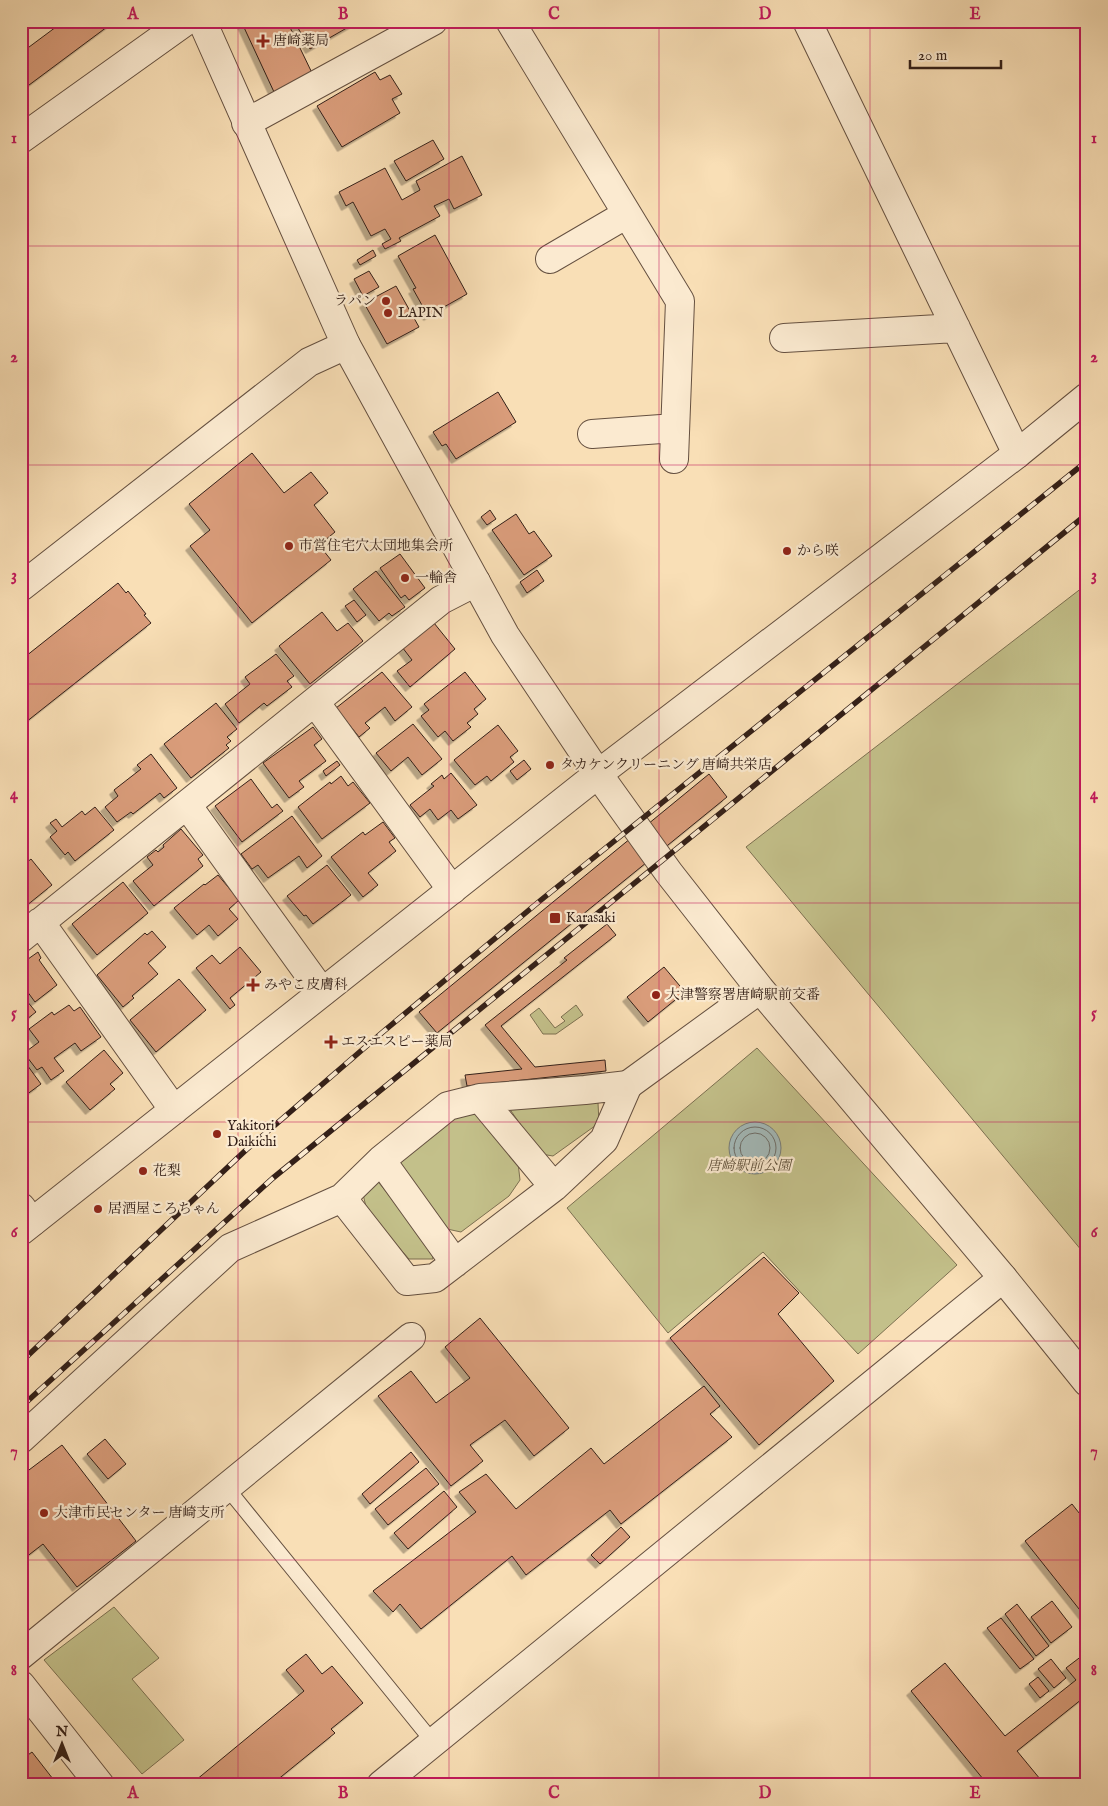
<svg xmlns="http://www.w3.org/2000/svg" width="1108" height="1806" viewBox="0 0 1108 1806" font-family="'IM FELL English','Noto Serif JP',serif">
<defs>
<filter id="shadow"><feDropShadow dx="-4.5" dy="4.5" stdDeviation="0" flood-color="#0004"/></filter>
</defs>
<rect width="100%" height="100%" fill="#f9dfb6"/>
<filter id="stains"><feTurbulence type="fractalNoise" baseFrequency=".004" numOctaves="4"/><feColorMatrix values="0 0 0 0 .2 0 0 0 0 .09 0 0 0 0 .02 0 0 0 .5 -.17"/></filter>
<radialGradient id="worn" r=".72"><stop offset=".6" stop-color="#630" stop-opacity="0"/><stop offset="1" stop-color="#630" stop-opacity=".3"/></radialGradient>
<path fill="#c3c08a" stroke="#7c7051" d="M1087,584v673l-341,-410z
M576,1005l7,10 -27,19h-13l-13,-19 9,-7 16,20 10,-7 -4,-4z
M757,1048l200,217 -99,89 -95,-102 -95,81 -101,-125z
M584,1094l14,9 1,20 -46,33 -12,-2 -32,-46z
M462,1110l21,5 34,39 3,26 -11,16 -48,36 -14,-3 -50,-69z
M375,1178l56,69 2,12h-24l-42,-48 -5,-21z
M114,1607l45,51 -27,21 52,61 -42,34 -98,-114z"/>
<path fill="#a3baba" stroke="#777c79" d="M729 1148a26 26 0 1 1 52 0a26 26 0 1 1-52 0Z"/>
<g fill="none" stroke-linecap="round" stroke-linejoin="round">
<path stroke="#6c6d69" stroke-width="1" d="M734 1148a21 21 0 1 1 42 0a21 21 0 1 1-42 0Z
M740 1148a15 15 0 1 1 30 0a15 15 0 1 1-30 0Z"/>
</g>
<path fill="#d99c7a" stroke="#342018" filter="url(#shadow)" d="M64,21h51l-94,70v-38z
M241,21h46l26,54 -39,17z
M294,21h65l-49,28z
M375,72l5,8 10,-5 12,19 -10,5 8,14 -58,34 -25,-41z
M433,140l11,19 -38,22 -12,-20z
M462,156l20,39 -28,14 -5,-10 -15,7 6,10 -41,22 2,3 -16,8 -3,-5 9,-5 -6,-10 -14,7 -18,-34 -7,4 -7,-14 46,-24 17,32 18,-10 -4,-9z
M435,235l32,59 -39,22 -15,-27 3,-1 -18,-32z
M373,250l3,6 -16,9 -3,-5z
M369,271l10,16 -16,9 -9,-17z
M396,286l23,41 -32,17 -23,-41z
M498,392l18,30 -60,37 -10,-15 -4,2 -9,-14z
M252,453l32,40 27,-21 17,21 -14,12 21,27 -16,13 12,15 -79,63 -62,-77 20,-16 -21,-26z
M490,510l6,9 -9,6 -6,-8z
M516,514l13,20 5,-3 18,25 -28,19 -32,-45z
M400,554l25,34 -16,12 -4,-5 -4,3 -21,-30z
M537,570l7,11 -17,12 -7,-11z
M376,571l29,36 -13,9 -3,-3 -10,8 -26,-32z
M118,583l8,10 2,-2 18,23 -2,1 7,8 -130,103v-66z
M354,600l12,15 -9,7 -12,-16z
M322,612l15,19 11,-8 15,18 -53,43 -31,-38z
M434,623l21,26 -45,38 -13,-16 15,-11 -10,-13z
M276,654l18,22 -7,5 5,6 -25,19 -3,-3 -25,20 -14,-19 25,-20 -5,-7z
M382,672l30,35 -17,14 -10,-14 -20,16 5,5 -11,9 -23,-29z
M465,672l21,27 -12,10 4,5 -11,9 4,4 -18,14 -8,-10 -7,6 -17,-21 8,-6 -5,-6z
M216,703l21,26 -10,8 4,4 -5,4 3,3 -38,30 -27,-34z
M413,724l29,35 -20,16 -14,-18 -17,14 -15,-18z
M498,725l20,26 -8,6 4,5 -23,19 -4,-5 -12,9 -21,-25z
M313,727l9,12 -8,6 12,16 -27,20 5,6 -15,11 -26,-35z
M151,754l26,34 -13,10 -4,-5 -27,21 -2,-2 -14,10 -12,-15 13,-11 -4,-6 27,-21 -4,-4z
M524,760l7,9 -14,11 -7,-9z
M337,761l3,4 -14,11 -3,-5z
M451,773l26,32 -19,14 -7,-9 -13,10 -8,-11 -10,8 -10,-12 24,-19 -3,-2 11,-9 2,4z
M709,774l18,23 -290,236 -18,-21z
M341,776l7,10 5,-4 17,21 -48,36 -24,-32 32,-25 1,2z
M251,779l21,29 5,-4 6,7 -41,31 -27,-36z
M95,807l19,23 -39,31 -7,-9 -3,3 -15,-18 7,-6 -7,-8 6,-4 6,8 20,-16 3,4z
M292,816l30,40 -15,12 -8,-12 -31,22 -10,-13 -6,4 -11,-15z
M383,822l12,16 -6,4 7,9 -28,22 10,12 -15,12 -32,-40 32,-25 2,3z
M181,829l22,26 -5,4 5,7 -49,40 -21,-25 20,-16 -6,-8 9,-7 2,2 6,-5 -1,-2z
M31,859l21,26 -26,21 -2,-2 -3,2v-39z
M327,865l24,30 -38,29 -7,-9 -2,1 -17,-20z
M218,875l21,25 -10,9 9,10 -20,17 -9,-11 -12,10 -23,-27 30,-24 1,1z
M123,882l25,31 -51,42 -25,-31z
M607,924l9,11 -115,91 34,41 70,-7 1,11 -139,15 -2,-11 57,-6 -37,-44 82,-65 -3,-2z
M152,931l14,16 -18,16 10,11 -26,22 2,2 -11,9 -26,-32 48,-42 2,2z
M240,947l21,25 -31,26 5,7 -5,4 -34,-41 16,-13 8,9z
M38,952l3,6 -2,2 18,25 -22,17 -14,-19v-19z
M664,967l21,25 -37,30 -21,-25z
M179,979l27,31 -50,42 -26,-32z
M21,994l15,18 -14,11 -1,-1z
M69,1005l5,6 6,-4 21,30 -20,14 -6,-8 -21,15 10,13 -13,9 -9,-13 -5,3 -13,-17 15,-11 -10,-13 23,-17 2,3z
M104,1050l19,23 -13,11 5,5 -25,21 -24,-28z
M22,1058l19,26 -15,11 -5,-5z
M764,1257l35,36 -21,21 56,67 -75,64 -89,-107z
M480,1318l89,110 -35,28 -29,-36 -35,25 13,16 -32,25 -73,-90 33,-25 25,32 34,-25 -25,-31z
M704,1386l16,20 -10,8 22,23 -111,87 -11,-14 -84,65 -14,-19 -91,73 -21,-25 -7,8 -20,-21 103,-79 -17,-20 27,-18 30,35 75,-61 13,16z
M105,1439l21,25 -18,15 -21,-25z
M62,1445l74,96 -59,46 -34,-43 -22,17v-85z
M411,1452l8,10 -49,42 -8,-10z
M426,1468l13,16 -51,41 -13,-16z
M444,1491l13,16 -49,42 -14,-16z
M1072,1504l15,19v96l-62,-78z
M621,1527l9,10 -30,27 -9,-9z
M1052,1601l20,26 -21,16 -20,-26z
M1017,1604l32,42 -13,10 -31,-42z
M1001,1618l33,41 -14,10 -33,-41z
M1087,1652v43l-70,56 28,34h-57l-77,-94 34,-28 60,73 71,-56 -10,-12z
M306,1654l16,20 10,-8 31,37 -32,26 4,4 -64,52h-81l114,-94 -18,-21z
M1051,1659l15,19 -12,10 -16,-19z
M1038,1677l11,14 -9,7 -11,-14z
M32,1752l21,27 -8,6h-24v-25z"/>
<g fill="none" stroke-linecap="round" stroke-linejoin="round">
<g stroke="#655040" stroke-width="16">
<path id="service" d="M21,22l1,-1
M227,1488l206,254"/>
</g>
<g stroke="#655040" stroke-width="30">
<path id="minor" d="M510,21l170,280 -6,158
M807,21l210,433
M246,123l187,-102
M21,139l165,-118
M550,259l77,-45
M784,338l172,-10
M592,434l83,-6
M21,587l288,-225 37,-17
M315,702l137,188
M187,805l135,187
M40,922l134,188
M21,938l420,-338 35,-18
M480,1098l74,89
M381,1160l74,103
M342,1198l65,83 28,-3 119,-91 50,-47 24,-55
M21,1207l11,15
M21,1439l209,-191 112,-50 39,-38 67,-54 32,-8 105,-8 43,-5
M21,1655l390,-318
M21,1685l79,100
M381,1785l622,-507"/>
</g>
<g stroke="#655040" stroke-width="30">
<path id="tertiary" d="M202,21l144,324 159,290 93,139 71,99 91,116 243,289 84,104
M628,1085l132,-96
M21,1231l577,-457 419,-320 70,-57"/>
</g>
<use href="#service" stroke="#fbead0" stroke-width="14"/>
<use href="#minor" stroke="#fbead0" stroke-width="28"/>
<use href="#tertiary" stroke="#fbead0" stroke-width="28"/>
<g stroke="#342018" stroke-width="5.5">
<path id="rail" d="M21,1362l225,-212 138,-119 157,-131 546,-439
M21,1407l252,-229 814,-664"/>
</g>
<use href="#rail" stroke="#fbead0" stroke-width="4" stroke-dasharray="11" stroke-linecap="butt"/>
</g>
<path fill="none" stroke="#c2185b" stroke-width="1" stroke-opacity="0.55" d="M238,21v1764M449,21v1764M659,21v1764M870,21v1764M21,246h1066M21,465h1066M21,684h1066M21,903h1066M21,1122h1066M21,1341h1066M21,1560h1066"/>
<g fill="#8f2418" stroke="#fbead0" stroke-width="2">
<path d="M260.5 33.5h5v5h5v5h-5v5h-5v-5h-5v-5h5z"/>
<circle cx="386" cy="301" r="5"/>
<circle cx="388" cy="313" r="5"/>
<circle cx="289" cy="546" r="5"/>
<circle cx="787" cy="551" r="5"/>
<circle cx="405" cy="578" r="5"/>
<circle cx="550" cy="765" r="5"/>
<rect x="549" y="912" width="12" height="12" rx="2.5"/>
<path d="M250.5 977.5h5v5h5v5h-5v5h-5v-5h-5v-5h5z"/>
<circle cx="656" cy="995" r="5"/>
<path d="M328.5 1034.5h5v5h5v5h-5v5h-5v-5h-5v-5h5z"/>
<circle cx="217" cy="1134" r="5"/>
<circle cx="143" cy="1171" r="5"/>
<circle cx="98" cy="1209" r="5"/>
<circle cx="44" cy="1513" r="5"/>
</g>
<g text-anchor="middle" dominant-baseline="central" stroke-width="4.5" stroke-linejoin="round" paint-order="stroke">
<g font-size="14" fill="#342018" stroke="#fbead0" text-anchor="start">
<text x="273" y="41">唐崎薬局</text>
<text x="376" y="301" text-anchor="end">ラパン</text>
<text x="398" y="313">LAPIN</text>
<text x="299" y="546">市営住宅穴太団地集会所</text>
<text x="797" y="551">から咲</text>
<text x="415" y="578">一輪舎</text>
<text x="560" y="765">タカケンクリーニング 唐崎共栄店</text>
<text x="566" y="918">Karasaki</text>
<text x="264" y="985">みやこ皮膚科</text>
<text x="666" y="995">大津警察署唐崎駅前交番</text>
<text x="341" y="1042">エスエスピー薬局</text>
<text x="227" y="1126">Yakitori<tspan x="227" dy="16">Daikichi</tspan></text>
<text x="153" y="1171">花梨</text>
<text x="108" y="1209">居酒屋ころちゃん</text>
<text x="54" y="1513">大津市民センター 唐崎支所</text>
</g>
<g font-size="14" font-style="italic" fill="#5f503a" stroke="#fbead0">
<text x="749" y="1166">唐崎駅前公園</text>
</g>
</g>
<rect width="1108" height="1806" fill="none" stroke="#f9dfb6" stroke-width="55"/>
<g transform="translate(62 1744)" stroke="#fbead0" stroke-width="4" paint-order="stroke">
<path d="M0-4L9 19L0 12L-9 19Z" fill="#342018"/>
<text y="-8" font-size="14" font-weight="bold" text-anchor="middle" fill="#342018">N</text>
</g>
<path d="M910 60v8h91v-8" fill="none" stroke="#342018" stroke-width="2.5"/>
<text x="918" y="60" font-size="15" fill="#342018" stroke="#fbead0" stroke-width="4" paint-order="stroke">20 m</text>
<rect x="28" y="28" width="1052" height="1750" fill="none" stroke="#c2185b" stroke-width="2"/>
<g font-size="16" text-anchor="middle" font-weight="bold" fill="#c2185b">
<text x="133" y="19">A</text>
<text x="343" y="19">B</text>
<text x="554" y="19">C</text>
<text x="765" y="19">D</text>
<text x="975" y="19">E</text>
<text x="14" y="143">1</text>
<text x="1094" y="143">1</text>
<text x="14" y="362">2</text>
<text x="1094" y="362">2</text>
<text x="14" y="580">3</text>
<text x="1094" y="580">3</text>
<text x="14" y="799">4</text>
<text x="1094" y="799">4</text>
<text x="14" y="1018">5</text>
<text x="1094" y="1018">5</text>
<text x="14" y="1237">6</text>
<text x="1094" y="1237">6</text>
<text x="14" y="1456">7</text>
<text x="1094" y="1456">7</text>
<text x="14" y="1675">8</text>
<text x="1094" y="1675">8</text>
<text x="133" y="1798">A</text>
<text x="343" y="1798">B</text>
<text x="554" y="1798">C</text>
<text x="765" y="1798">D</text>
<text x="975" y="1798">E</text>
</g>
<rect width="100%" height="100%" filter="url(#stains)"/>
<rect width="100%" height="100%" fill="url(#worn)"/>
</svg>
